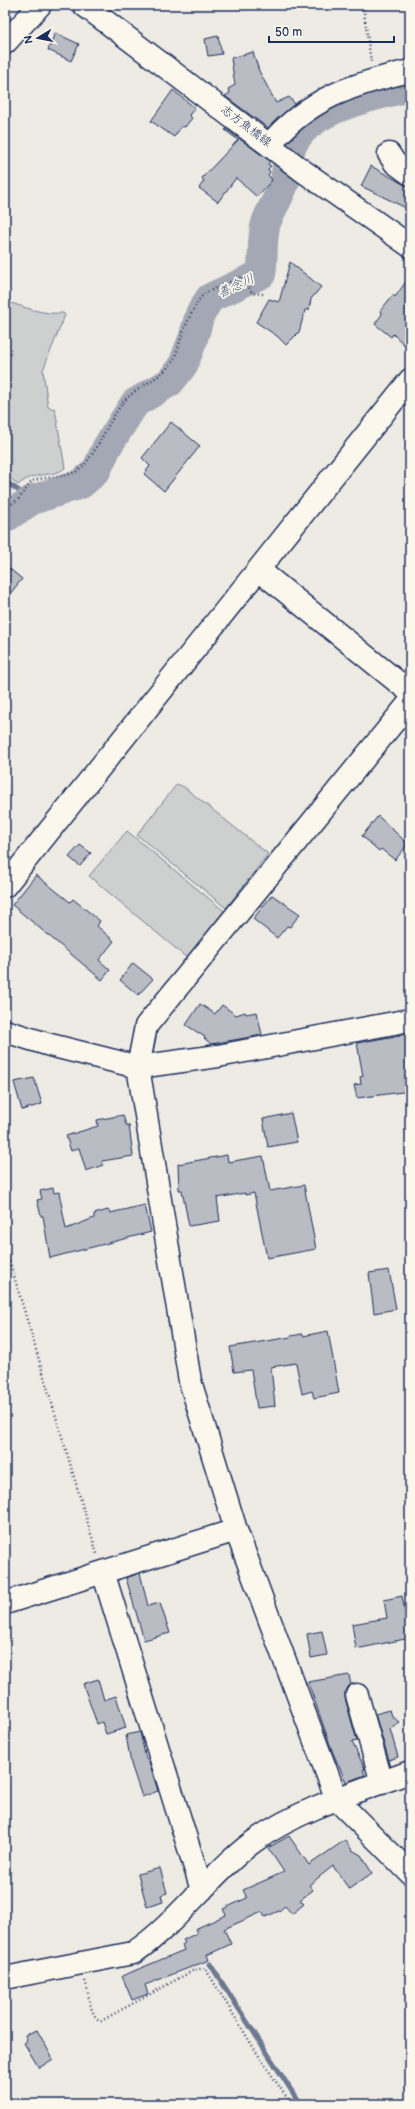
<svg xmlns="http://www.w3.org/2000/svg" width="415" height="2109" viewBox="0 0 415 2109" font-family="'Balsamiq Sans','Klee One',sans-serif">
<rect width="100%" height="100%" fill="#eeebe4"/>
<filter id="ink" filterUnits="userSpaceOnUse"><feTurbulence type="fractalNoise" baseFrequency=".025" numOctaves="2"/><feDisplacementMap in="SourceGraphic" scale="8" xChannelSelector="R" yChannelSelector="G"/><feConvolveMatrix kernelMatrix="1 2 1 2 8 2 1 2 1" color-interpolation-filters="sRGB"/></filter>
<g filter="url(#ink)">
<path fill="#cecfcf" stroke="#747f96" d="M5,301c19,6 38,14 58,12l2,2 -22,55 5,37 7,2 10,59c-11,10 -30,2 -47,17l-13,-12z
M177,784l7,3 84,67 -42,54 -89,-73z
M127,831l97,80 -37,47 -98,-82z"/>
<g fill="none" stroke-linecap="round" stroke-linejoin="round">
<path stroke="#6d7892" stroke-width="5" d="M5,481l27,19
M210,1964l90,140"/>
<path stroke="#a3a8b4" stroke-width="30" d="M5,518l27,-18 49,-16 15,-13 11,-24 28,-44 35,-21 13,-17 10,-26 7,-25 10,-16 51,-24c3,-16 0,-35 5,-51 5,-15 15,-28 19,-42 2,-11 2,-23 6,-33 15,-40 83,-52 119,-61"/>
</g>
<path fill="#b9bcc3" stroke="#1b2f5e" d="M55,33l24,11 -8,17 -23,-11z
M218,36l4,18 -14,2 -3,-17z
M253,52l6,19 17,32 13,-6 6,7 -27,24 -43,-32 5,-3 -2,-4 7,-4 -4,-27z
M173,90l22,18 -6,7 3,3 -7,9 -3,-1 -8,11 -23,-16z
M226,129l44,32 -2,3 3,2 -3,3 2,3 -2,3 4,5 -15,17 -21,-19 -18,24 -19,-14 5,-7 -2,-3 36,-38 -13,-10z
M371,166l32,18 7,2v24l-49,-24z
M290,262l31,25 -10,12 -2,11h-4l-6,22 -13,13 -9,-9 -21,-14 13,-23 10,3z
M410,276v74l-17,-16 -2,3 -16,-13 7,-10 -2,-3 13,-16 2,2z
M171,422l29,24 -36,45 -20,-17 6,-8 -8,-8z
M5,565l17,14 -17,21z
M378,816l30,28 -13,16 -14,-11 -2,2 -17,-15z
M80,845l11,8 -11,13 -11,-9z
M36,875l34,27 3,-3 27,22 -3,5 17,15 -15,19 11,10 -8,10 -90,-75z
M272,895l28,19 -10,13 -3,-1 -10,12 -24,-19z
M133,963l20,16 -15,16 -18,-15z
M200,1004l15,10 7,-9 14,10 9,-3 1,2 11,-2 5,23 -51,9 -7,-6 1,-1 -19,-12z
M406,1034l4,22v35l-53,7 -3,-13 7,-1 -1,-7 3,-1 -6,-33z
M34,1078l8,26 -20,6 -8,-28z
M291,1113l6,29 -29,5 -5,-28z
M123,1115l3,10h3l4,31 -31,5 1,4 -17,6 -7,-23 -8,3 -5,-15 32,-10 -1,-6z
M227,1155l1,7 35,-6 7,35 34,-6 12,64 -49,9 -13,-65 -9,2v-2l-28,5 3,23 -31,5 -7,-36h-3l-1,-26z
M53,1188l1,5 5,-1 7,37 28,-11v-4l14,-4 2,3 35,-8 6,27 -101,26 -7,-42h-2l-4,-16 5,-1 -2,-8z
M389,1270l7,39 -22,4 -5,-40z
M328,1331l11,62 -25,5 -2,-7 -10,3 -6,-31 -25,4 4,39 -18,2 -6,-38 -17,2 -4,-25 61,-10v-1l11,-2 1,2z
M140,1573l8,33 12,-3 10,30 -26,7 -18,-62z
M402,1596l3,15 5,-1v28l-54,11 -4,-25 35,-6 -3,-18z
M322,1631l5,24 -16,3 -4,-24z
M349,1675l2,10 -6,7v6l12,43 -5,1 13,27 -2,1 2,5 -19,7 -13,-29 -25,-71z
M98,1679l6,21 12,-4 10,32 -20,6 -4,-12 -5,2 -14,-40z
M390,1710l2,6 7,6 -9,7 8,28 -9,3 -14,-46z
M140,1732l6,27 2,-1 10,33 -16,6 -11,-33 -5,-29z
M289,1836l20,29 36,-25 7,10 9,5 11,18 -23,16 -16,-23 -24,19 4,5 -13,10 4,4 -12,10 -7,-8 -6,5 -14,6 -3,-5 -38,17 7,15 -24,11 2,5 -64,25 3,9 -16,6 -10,-24 62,-26 -2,-5 3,-2 -2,-3 14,-7 -2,-4 31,-14 -3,-6 24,-11 -4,-8 41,-18 -16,-24z
M160,1868l7,25 -6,2 2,7 -16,5 -9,-33z
M37,2030l16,29 -14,9 -15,-25 3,-2 -2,-6z"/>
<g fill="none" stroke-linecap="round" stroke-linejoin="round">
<g stroke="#1b2f5e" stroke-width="25">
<path id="minor" d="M5,43l35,-38
M270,144c39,-46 83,-60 140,-73
M389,154l6,9 15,11
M259,570l151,122
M410,702l-264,324 -8,41 52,314 46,149 101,270 73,73
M5,886l405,-506
M5,1031l45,14 88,22 80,-11 192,-36
M103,1572l99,318
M5,1603l231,-73
M357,1695l25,88
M5,1978l128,-25c45,-30 76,-78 120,-111 44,-32 106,-51 157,-70"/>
</g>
<g stroke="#1b2f5e" stroke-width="25">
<path id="major" d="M84,5l219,166 107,75"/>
</g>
<path stroke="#1b2f5e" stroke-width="2.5" stroke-dasharray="1 3" stroke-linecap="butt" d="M363,5l8,57
M5,508l13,-8 14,-19c14,-5 32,-3 45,-10 16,-9 31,-50 45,-67 13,-18 39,-24 51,-43 3,-6 5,-13 7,-20 4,-13 15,-39 25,-48l38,-17 9,17 11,1
M5,1246l92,308
M85,1981c5,12 3,34 16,40l93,-51 11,-2 50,82 36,54"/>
<use href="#minor" stroke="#fbf7ec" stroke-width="22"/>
<use href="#major" stroke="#fbf7ec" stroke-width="22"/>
</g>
</g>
<g text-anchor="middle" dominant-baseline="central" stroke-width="3.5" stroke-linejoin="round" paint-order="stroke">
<g font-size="12" fill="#1b2f5e" stroke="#fbf7ec">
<text transform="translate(246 126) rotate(37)">志方魚橋線</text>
</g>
<g font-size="13" font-style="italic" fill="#445378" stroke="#fbf7ec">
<text transform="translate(236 286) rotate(-25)">善念川</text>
</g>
</g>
<rect width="415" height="2109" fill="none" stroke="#fbf7ec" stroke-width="20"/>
<rect x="10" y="10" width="395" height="2089" fill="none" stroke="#1b2f5e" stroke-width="1.5" filter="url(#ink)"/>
<g transform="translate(38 38) rotate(260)" stroke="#fbf7ec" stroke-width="3" paint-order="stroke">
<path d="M0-3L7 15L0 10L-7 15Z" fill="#1b2f5e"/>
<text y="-6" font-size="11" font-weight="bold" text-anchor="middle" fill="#1b2f5e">N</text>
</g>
<path d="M269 36v6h125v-6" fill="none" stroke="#1b2f5e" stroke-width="2"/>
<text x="275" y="36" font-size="12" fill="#1b2f5e" stroke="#fbf7ec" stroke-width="3" paint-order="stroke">50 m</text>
</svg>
